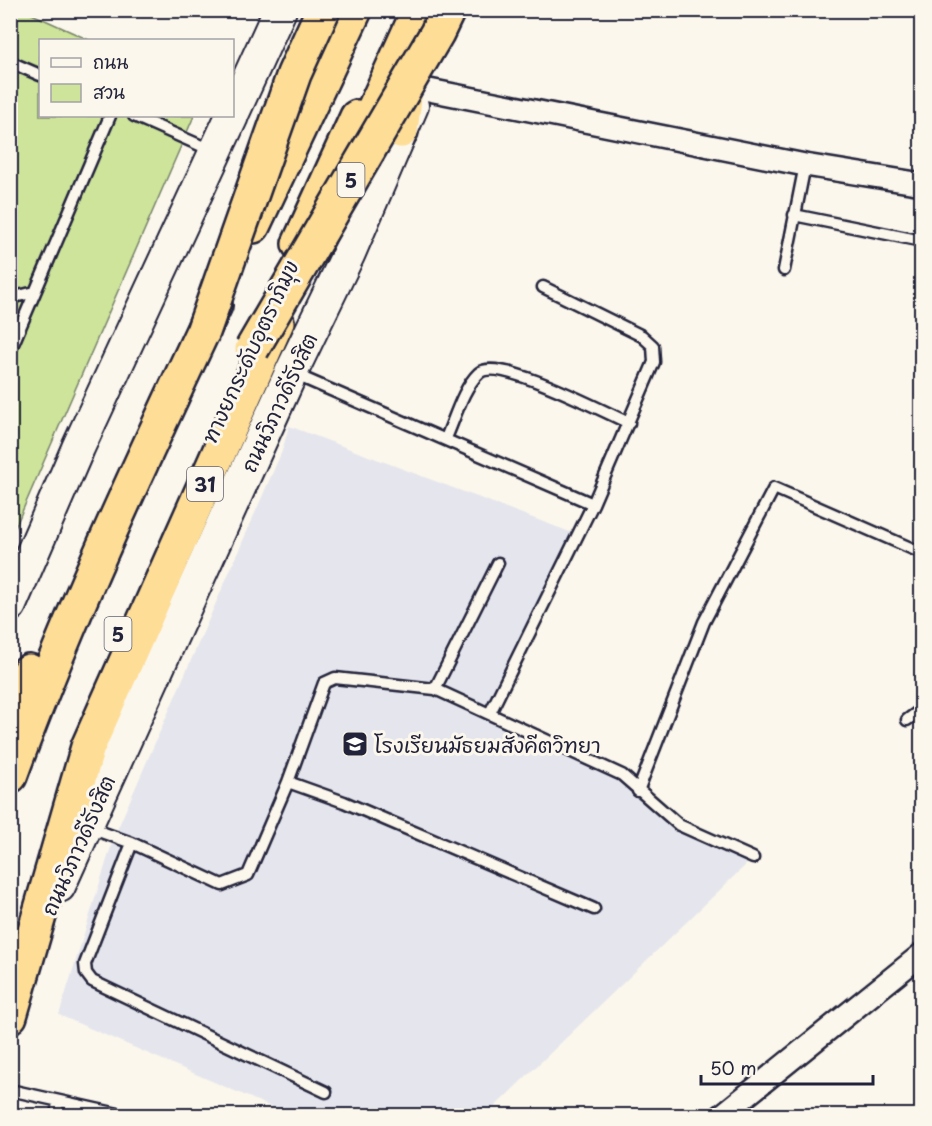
<svg xmlns="http://www.w3.org/2000/svg" width="932" height="1126" viewBox="0 0 932 1126" font-family="'Playpen Sans','Playpen Sans Thai',sans-serif">
<rect width="100%" height="100%" fill="#fbf7ec"/>
<filter id="ink" filterUnits="userSpaceOnUse"><feTurbulence type="fractalNoise" baseFrequency=".0167" numOctaves="2"/><feDisplacementMap in="SourceGraphic" scale="12" xChannelSelector="R" yChannelSelector="G"/><feConvolveMatrix kernelMatrix="1 2 1 2 8 2 1 2 1" color-interpolation-filters="sRGB"/></filter>
<g filter="url(#ink)">
<path fill="#e5e6ed" d="M289,426l289,109 -88,178 132,62 37,34 94,49 -267,257h-196l-231,-100 55,-178 168,-386z"/>
<path fill="#cde49a" stroke="#78836a" stroke-width="1.5" d="M23,10l66,30h-49v76h154l-183,421 -1,-526z"/>
<g fill="none" stroke-linecap="round" stroke-linejoin="round">
<g stroke="#22223b" stroke-width="15">
<path id="lane" d="M10,62l30,13
M134,116l79,35
M794,215l128,26
M784,270l21,-105
M10,298l25,-6
M10,351l100,-235
M294,374l299,130
M446,438c9,-20 17,-50 33,-65 20,-17 125,39 150,50
M435,689l63,-126
M490,713l103,-209 61,-142 -1,-16 -11,-10 -99,-49
M907,720l15,-11
M288,782l36,-99 11,-5 100,11 187,86 57,50 74,33
M638,791l66,-169 70,-134 148,65
M90,828l42,15 90,42 26,-10 40,-93 56,20 250,107
M132,843l-47,121 1,9 6,8 234,111
M10,1090l117,26
M56,1116l2,-14"/>
</g>
<g stroke="#22223b" stroke-width="26">
<path id="street" d="M419,88l386,77 117,19
M721,1116l201,-162"/>
</g>
<g stroke="#22223b" stroke-width="36">
<path id="secondary" d="M232,115l48,-105
M10,605l68,-157 154,-332
M59,886l232,-513 58,-120 63,-147"/>
</g>
<g stroke="#22223b" stroke-width="38">
<path id="highway" d="M401,131l6,-50
M358,144l61,-134
M253,226l102,-216
M299,244l58,-127
M10,699l19,-28
M10,776c59,-161 132,-316 205,-471
M10,1016l78,-269 189,-425"/>
</g>
<use href="#lane" stroke="#fbf7ec" stroke-width="10"/>
<use href="#street" stroke="#fbf7ec" stroke-width="21"/>
<use href="#secondary" stroke="#fbf7ec" stroke-width="32"/>
<use href="#highway" stroke="#fedd96" stroke-width="33"/>
<g stroke="#22223b" stroke-width="38" stroke-linecap="butt">
<path id="highway-bridge" d="M203,332l91,-258 29,-64
M252,349l185,-316 11,-23"/>
</g>
<use href="#highway-bridge" stroke="#fedd96" stroke-width="33"/>
</g>
</g>
<defs>
<g id="school-square" transform="scale(1.35)"><rect x="-9" y="-9" width="18" height="18" rx="4" fill="#22223b" stroke="#fbf7ec"/><path d="M0-5L7-2L0 1L-7-2ZM-4 1L0 2.5L4 1V4Q0 6-4 4Z" fill="#fff"/></g>
</defs>
<g fill-rule="evenodd">
<use href="#school-square" x="355" y="744"/>
</g>
<g text-anchor="middle" dominant-baseline="central" stroke-width="6" stroke-linejoin="round" paint-order="stroke">
<g fill="#fbf7ec" stroke="#636270" stroke-width="1.5">
<rect x="337.5" y="163" width="27" height="34" rx="4.5"/>
<rect x="187" y="467" width="36" height="34" rx="4.5"/>
<rect x="104.5" y="617" width="27" height="34" rx="4.5"/>
</g>
<g font-size="20" font-weight="bold" fill="#22223b">
<text x="351" y="180">5</text>
<text x="205" y="484">31</text>
<text x="118" y="634">5</text>
</g>
<g font-size="21" fill="#22223b" stroke="#fbf7ec">
<text transform="translate(249 351) rotate(-65)">ทางยกระดับอุตราภิมุข</text>
<text transform="translate(278 402) rotate(-65)">ถนนวิภาวดีรังสิต</text>
<text transform="translate(77 845) rotate(-66)">ถนนวิภาวดีรังสิต</text>
</g>
<g font-size="21" fill="#22223b" stroke="#fbf7ec" text-anchor="start">
<text x="374" y="744">โรงเรียนมัธยมสังคีตวิทยา</text>
</g>
</g>
<rect width="932" height="1126" fill="none" stroke="#fbf7ec" stroke-width="36"/>
<rect x="18" y="18" width="896" height="1090" fill="none" stroke="#22223b" stroke-width="2" filter="url(#ink)"/>
<rect x="39" y="39" width="195" height="78" fill="#fbf7ec" stroke="#a4a2a5" stroke-width="1.5"/>
<rect x="51" y="58" width="30" height="9" fill="#fbf7ec" stroke="#a4a2a5" stroke-width="1.5"/>
<text x="93" y="69" font-size="18" fill="#22223b">ถนน</text>
<rect x="51" y="84" width="30" height="18" fill="#cde49a" stroke="#a4a2a5" stroke-width="1.5"/>
<text x="93" y="99" font-size="18" fill="#22223b">สวน</text>
<path d="M701 1075v9h172v-9" fill="none" stroke="#22223b" stroke-width="3"/>
<text x="710" y="1075" font-size="18" fill="#22223b" stroke="#fbf7ec" stroke-width="4.5" paint-order="stroke">50 m</text>
</svg>
